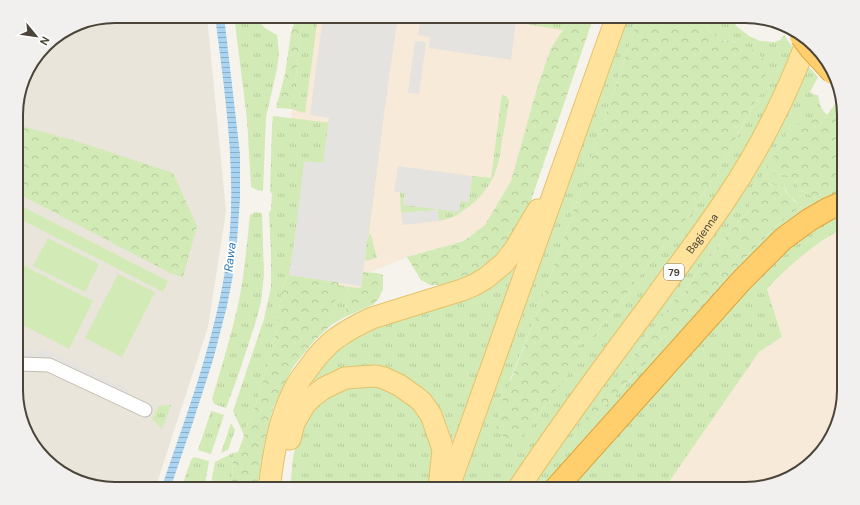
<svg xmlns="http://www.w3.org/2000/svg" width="860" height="505" viewBox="0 0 860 505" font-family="'DM Sans',sans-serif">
<defs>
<pattern id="grass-tufts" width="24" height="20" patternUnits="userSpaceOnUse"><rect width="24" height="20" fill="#d2eab5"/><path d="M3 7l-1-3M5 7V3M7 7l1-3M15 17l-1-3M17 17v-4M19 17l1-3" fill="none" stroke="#b6ca9c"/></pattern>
<pattern id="forest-crowns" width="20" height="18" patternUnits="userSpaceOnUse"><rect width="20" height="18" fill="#d2eab5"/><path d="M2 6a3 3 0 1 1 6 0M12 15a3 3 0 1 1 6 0" fill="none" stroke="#b6ca9c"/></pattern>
<pattern id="water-rules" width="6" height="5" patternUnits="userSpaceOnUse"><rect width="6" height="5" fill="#a9d4f2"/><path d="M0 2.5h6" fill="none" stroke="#8caec5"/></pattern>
</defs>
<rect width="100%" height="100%" fill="#f6f3ec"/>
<path fill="#eae5da" d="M115,16h92l19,195 -18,116 -53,162h-40l-50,-13 -32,-31 -16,-42v-301l9,-31 23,-30 28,-18z"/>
<path fill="#f7ead8" d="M303,16h264l-4,14 -12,18 -14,40 -26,93 -26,44 -21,16 -57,16 -41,17 -3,15 -91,-14z
M844,228v168l-13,44 -36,36 -44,13h-87l95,-137 23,-15 -15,-48 21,-21 12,-11 30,-21z"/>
<path fill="url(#grass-tufts)" d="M239,16h19c1,10 10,14 19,19l2,18 -2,16 -11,48 -3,74 -6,-1 -6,-3 -4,-68 -12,-96 5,-3z
M303,16h15l-13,97 -13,-4z
M488,16h79l-4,14 -76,-12z
M628,16h11l-60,179 -42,118 -27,67 16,54 20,-30 31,-58 12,-6 22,-24 29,-41 53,-64 32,-52 28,-54 11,-16 -25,-47 -20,-2 -14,-14 19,-10h23l-12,9 14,11 11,5 15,1 5,-2 4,-5 9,13c-17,41 -36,81 -59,119 -8,14 -17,26 -25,39l-187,259 -15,24h-48z
M808,66l10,11 -8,15 5,3h3c1,8 3,14 9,20l13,-18 4,11v6l-4,-3 -12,7 -6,-1 -10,2 -3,7 -18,-2 -3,6 -2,6 -37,62 1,11 -23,26 -33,42 -9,15 -6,6 -4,1 -15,21 -17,21 -52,81 18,-20 27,-28 138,-146 20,-17 9,-3c-8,-8 -16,-11 -19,-23h-10l-7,-2 6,-9 13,1 9,5 4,9 25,13 -267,271 -14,16h-12l24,-38 36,-50 101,-135 42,-61z
M502,94l5,3 2,4c-2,13 -4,26 -7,39 -1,11 -3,22 -7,33 -7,18 -22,32 -38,42 -5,3 -12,4 -18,6l-2,-11 -36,3 -1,-21 5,1 -2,12 58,-5 7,2 4,-26 19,2z
M273,116l109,13 -15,117 2,-12 2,1 6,23 -12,3 1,-12 -71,-10 -6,36 -6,9 -10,65 -19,61 -11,23 -10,-22 31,-92 7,-32v-33l-2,-41 2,-3 1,-16 -2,-3 2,-65z
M255,212l7,1 2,61 -3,28 -6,22 -16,49 -13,35 -12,-4 -2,-5c10,-34 21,-69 28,-104 5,-26 7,-53 10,-80z
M844,213v15c-29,15 -55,37 -77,61l15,48 -23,15 -95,137h-98l206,-226 18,-17 20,-15z
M513,269l1,1 -1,6 -60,165h-2c-4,-27 -22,-50 -45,-63l-67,-8 -9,3 -16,9h-3l2,-6 23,-25 20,-15z
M338,285l11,2 -4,30 -14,8z
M365,386l13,1 13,5 23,15 7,9 12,30 -1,27 -4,16h-138l3,-31 4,-19 11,-26 26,-20 17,-6z
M171,405l-9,24 -10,-10 7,-13z
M211,411l13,4 -13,39 -13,-4z
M231,423l4,7 -7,20 -7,3z
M233,453l-1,28 1,8h-23l5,-27z
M194,457l15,4 -5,28h-23l10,-29z"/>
<path fill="url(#forest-crowns)" d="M296,16h7l-11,93 -16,-1 9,-34 6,-41z
M567,16h27l-66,193 -14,29 -14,15 -19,17 -35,15h-16l-9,-5 -14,-23 57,-16 21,-16 26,-44 26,-93 14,-40 12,-18z
M639,16h85l-19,10 14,14 20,2 19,11 9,11 -3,25 -11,16 -28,54 -32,52 -53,64 -29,41 -22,24 -11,6 1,14 -33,44 -20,30 -15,9 -15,-13 3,-20 38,-97 42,-118z
M815,109l7,8 5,1 6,-6 7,-1 4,3v80l-20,8 -25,-13 -4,-9 -9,-5 -13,-1 -5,10 6,1h10l2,7 8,9 10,7 -10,3 -20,17c-50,52 -98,106 -149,157 -15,16 -29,33 -46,48l-1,-5 27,-36 25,-31 13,-20 17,-21 15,-21 4,-1 6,-6 9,-15 33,-42 23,-26 -2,-11 38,-62 2,-6 3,-6 18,1z
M17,125l59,16 97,32 24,53 -14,51 -13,-4 -153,-80z
M363,272l14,1 6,2v14l-4,9 -5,6 -29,13 4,-30 12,1z
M289,275l50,7 -8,43 -17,16 -21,26 -20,41 -9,37 -7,44h-24l-1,-8 1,-28 5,-1 6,-16 -1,-3 11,-23 19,-61 10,-65z"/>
<path fill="#d2eab5" d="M23,207l145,74 -5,11 -145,-74z
M48,238l51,26 -14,28 -52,-26z
M17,262l76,39 -24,48 -52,-27z
M118,274l37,18 -33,65 -37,-19z"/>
<path fill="#e5e3e0" d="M323,16h75l-10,69 -27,201 -72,-11 6,-39 9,-75 19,2 6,-45 -19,-3z
M421,16h49l46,6 -5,38 -82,-12 1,-11 -12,-2z
M415,41l11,1 -7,52 -11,-1z
M398,166l74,10 -3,26 -8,-1 -2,11 -56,-7 2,-12 -11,-1z
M438,210l1,11 -36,4 -2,-12z
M17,344l15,7 -1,2 4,3 5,-9 90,43 -4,7 -99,-38 -10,-5z"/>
<path fill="url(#water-rules)" d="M215,16h9l16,138v45l-4,56 -3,20 -6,31 -14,54 -20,62 -23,67h-9c29,-84 62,-170 69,-259 5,-72 -6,-143 -15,-214z"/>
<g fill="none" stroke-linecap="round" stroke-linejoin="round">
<g stroke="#c2bbae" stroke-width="15">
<path id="street" d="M17,363l2,1 30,1 96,45"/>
</g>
<g stroke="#e6c16a" stroke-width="23">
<g id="primary">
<path d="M290,439l4,-16 11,-19 6,-6 13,-10 21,-10 14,-1 17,-1 8,2 15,7 17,12 6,5 9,13 12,34 -4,40"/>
<path d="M269,489c4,-32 9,-66 23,-95 4,-10 11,-19 18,-28 7,-10 15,-19 25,-27 11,-8 24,-15 37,-21l90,-28 12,-5 12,-7 18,-15 11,-14 23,-39"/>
<path d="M448,489l169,-473"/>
<path id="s1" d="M518,489c42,-63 87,-124 132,-184 25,-35 52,-70 76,-106 33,-49 60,-102 81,-158"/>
</g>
</g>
<g stroke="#e0a43c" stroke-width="24">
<path id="highway" d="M555,489l187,-209 41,-41 26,-19 19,-11 16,-7"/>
</g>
<use href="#street" stroke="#fff" stroke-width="13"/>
<use href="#primary" stroke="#ffe39c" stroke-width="21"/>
<use href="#highway" stroke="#ffcf6e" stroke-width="22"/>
<g stroke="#e0a43c" stroke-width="24" stroke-linecap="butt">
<path id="highway-bridge" d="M801,36l10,13 22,24"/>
</g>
<use href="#highway-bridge" stroke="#ffcf6e" stroke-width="22"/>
</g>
<g text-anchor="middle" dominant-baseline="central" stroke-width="4" stroke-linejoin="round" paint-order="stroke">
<rect fill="#fff" stroke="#817c74" stroke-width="1" x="664" y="264" width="20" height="16" rx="3"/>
<g font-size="10" font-weight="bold" fill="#4b4439">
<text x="674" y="272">79</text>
</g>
<g font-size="11" fill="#4b4439" stroke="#fff">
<text stroke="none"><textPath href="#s1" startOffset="315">Bagienna</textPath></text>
</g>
<g font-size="12" font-style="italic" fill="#2e7ab2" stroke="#fff">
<text transform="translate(230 257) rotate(-83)">Rawa</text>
</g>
</g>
<path d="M0 0H860V505H0ZM115 23H745A92 92 0 0 1 837 115V390A92 92 0 0 1 745 482H115A92 92 0 0 1 23 390V115A92 92 0 0 1 115 23Z" fill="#f1f0ef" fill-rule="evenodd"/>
<path fill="none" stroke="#4b4439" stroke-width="2" d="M115 23H745A92 92 0 0 1 837 115V390A92 92 0 0 1 745 482H115A92 92 0 0 1 23 390V115A92 92 0 0 1 115 23Z"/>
<g transform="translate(36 36) rotate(119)" stroke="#ffffff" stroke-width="3" paint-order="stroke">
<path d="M0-3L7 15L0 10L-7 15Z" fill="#4b4439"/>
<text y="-6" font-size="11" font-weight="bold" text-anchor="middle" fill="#4b4439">N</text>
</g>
</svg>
